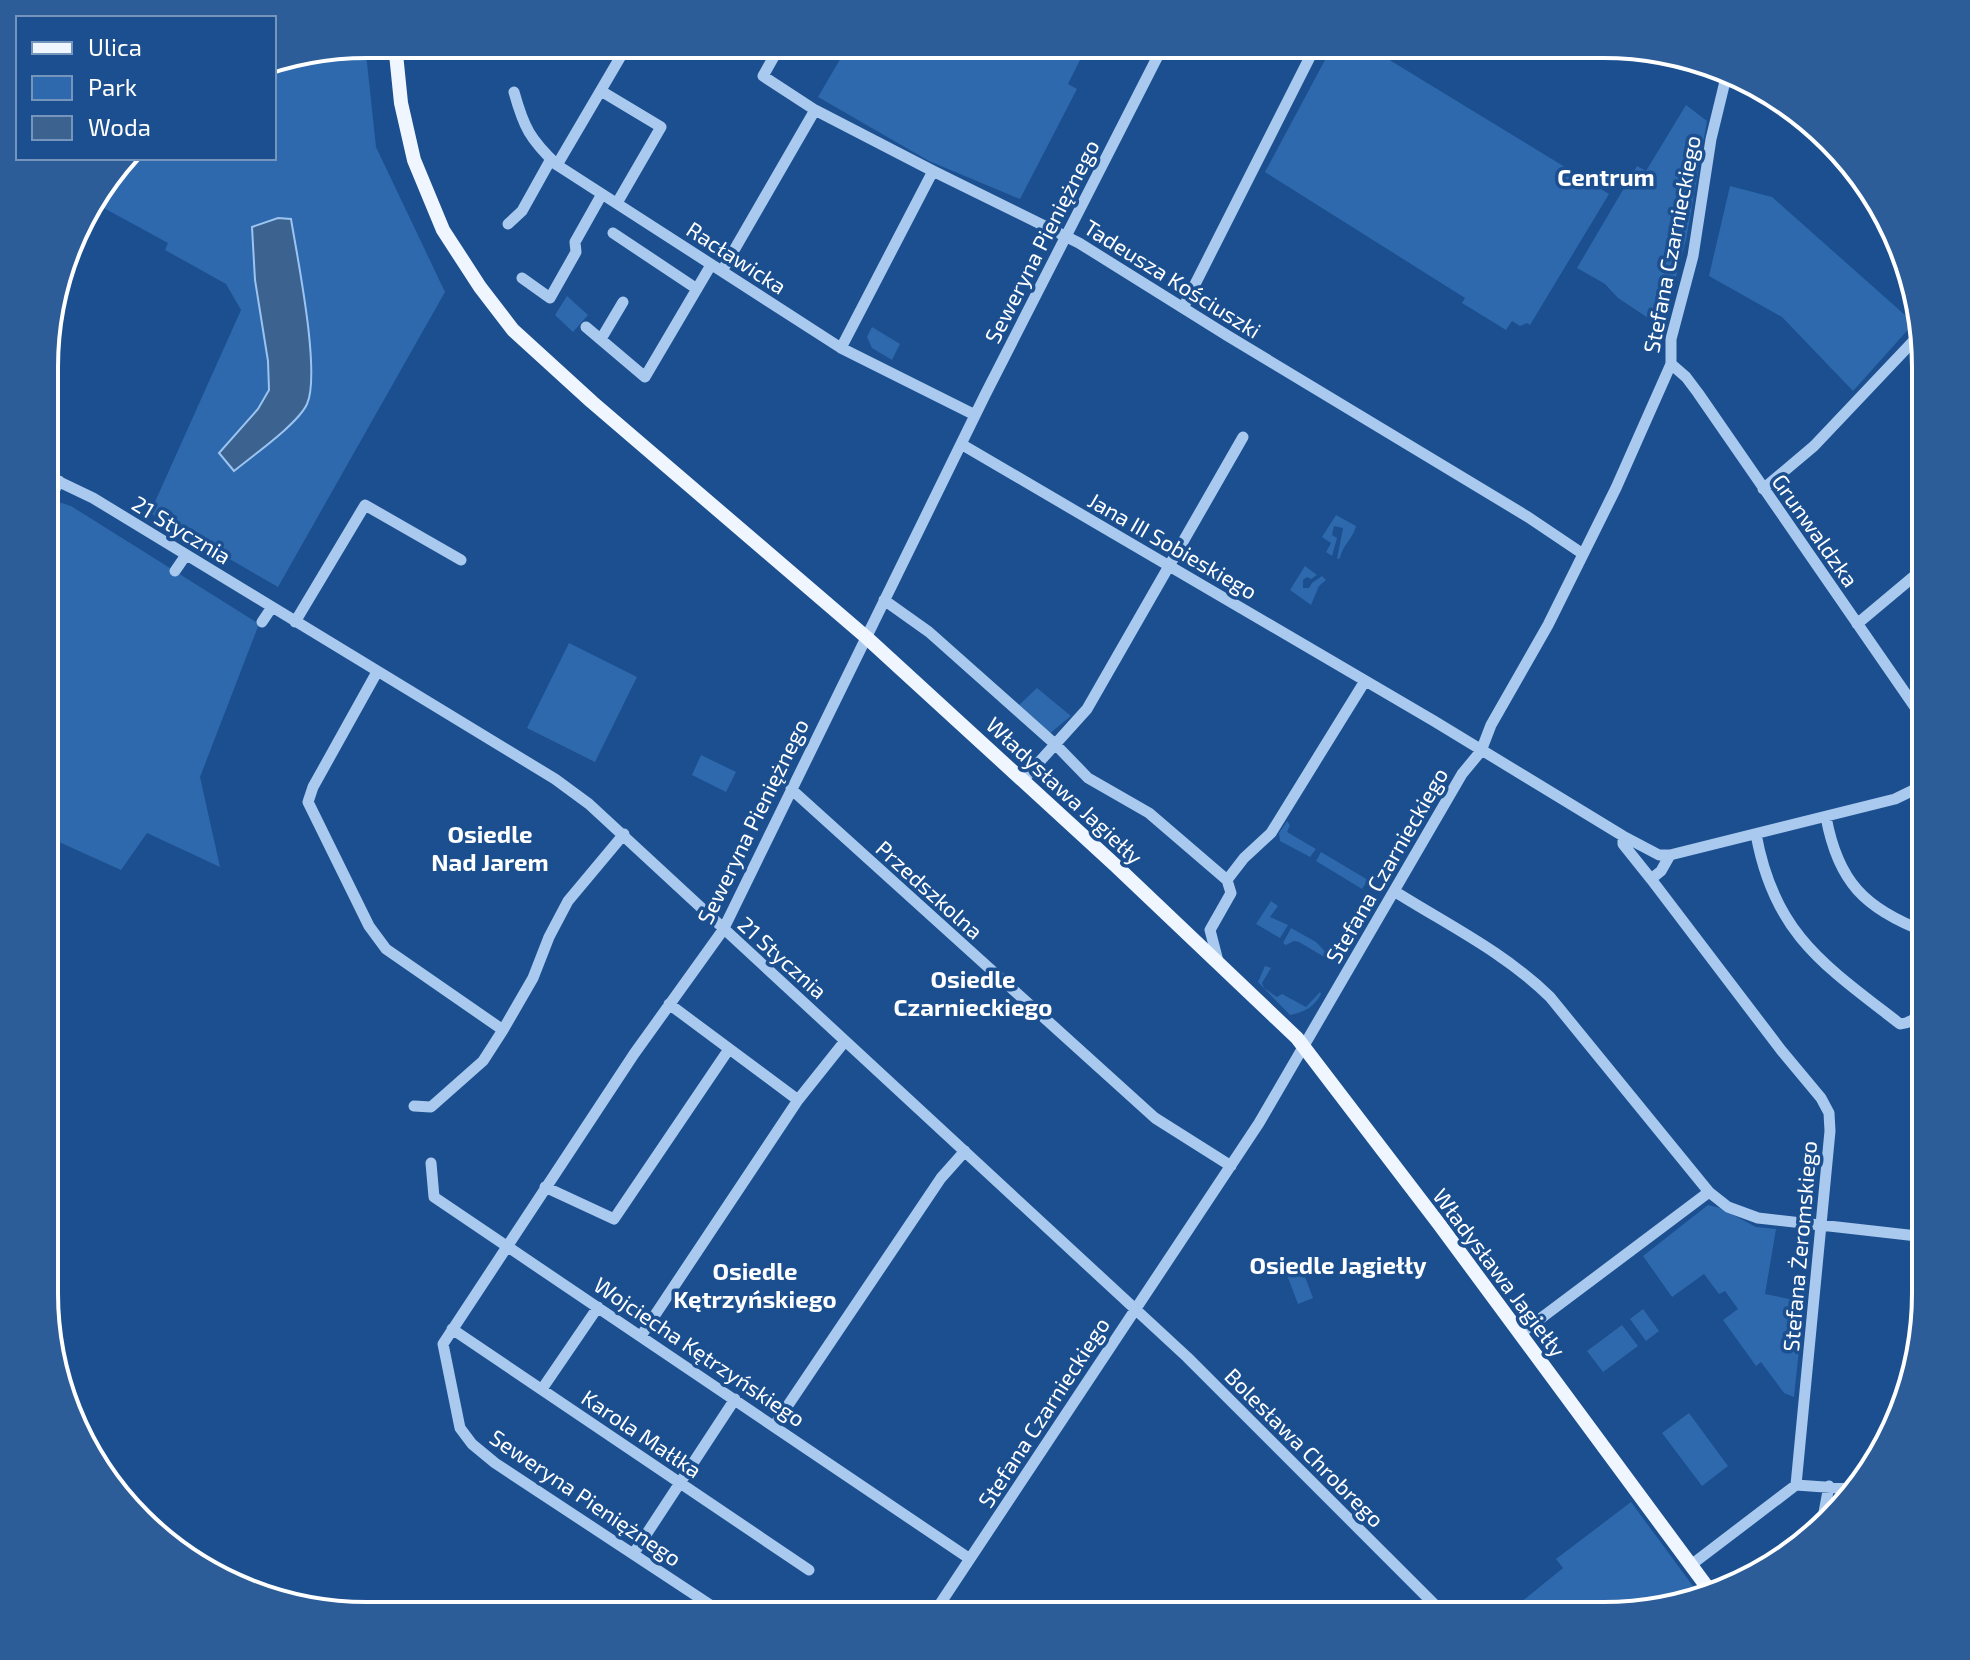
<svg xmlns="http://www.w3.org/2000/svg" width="1970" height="1660" viewBox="0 0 1970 1660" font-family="'Exo 2',sans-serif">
<rect width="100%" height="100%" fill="#1b4f8f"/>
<path fill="#2e69ad" d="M365,44l11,103 69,145 -167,295 -128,-74 91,-203 -15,-26 -61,-34 3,-7 -77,-42 35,-43h148v-99z
M849,44h239l-20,40 9,5 -57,110 -91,-38 -111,-64z
M1333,45h32l244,149 -79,131 -3,-2 -7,3 -8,-5 -6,9 -44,-27 3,-5 -200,-126z
M1686,105l21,16 -21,119 -23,84 -18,-8 -27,-18 -13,-14 -28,-16 60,-102 9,5z
M1730,186l42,11 142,126 -61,68 -71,-74 -73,-41z
M567,296l21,19 -15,17 -18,-17z
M872,327l28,17 -8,16 -20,-12 -5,-11z
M46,498l25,8 188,118 -59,153 20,90 -73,-34 -26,37 -62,-28 -13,17z
M1336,515l20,11c-2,11 -14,20 -16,32l-3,1 6,-31 -9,-2 -2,9 5,3 -5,18 -6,-4 5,-9 -9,-6z
M1305,566l12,9 -6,4 -4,-2 -4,3v8h6l3,-5 10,-7 4,4 -7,6 -8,19 -21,-15z
M569,643l68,34 -42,85 -68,-34z
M1037,688l34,28 -22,18 -31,-28z
M701,755l35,17 -10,20 -34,-17z
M1287,821l3,4 -3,7 29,17 -6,8 -30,-16 -1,-8z
M1321,852l47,28 -6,9 -46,-28z
M1271,901l7,5 -8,11 18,8 -8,13 -24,-14z
M1291,928l25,14 22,23 -39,-23 -5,-1 -8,4 -3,-2z
M1265,966l6,2 -9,15 2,5 13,9 5,-3 24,13 14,-15 1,2c-7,13 -16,18 -31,21l-32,-33z
M1708,1205l12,3 36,19 20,2 -11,65 39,8 -10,95 -10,-4 -23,-31 -5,4 -33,-46 15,-11 -13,-18 -6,3 -15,-20 -32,23 -29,-41z
M1302,1269l11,29 -15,6 -11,-29z
M1643,1309l16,22 -13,10 -16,-22z
M1622,1325l16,21 -35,26 -16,-21z
M1689,1413l39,53 -26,20 -40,-53z
M1631,1502l70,95 -77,18h-115l1,-4 53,-43 -7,-9z
M1802,1531l5,7 -63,42 -1,-3z"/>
<path fill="#3c6290" stroke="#9cc4f0" stroke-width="2" d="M278,218l13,1c6,37 30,154 16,185 -9,20 -55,52 -73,67l-15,-18 39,-44 11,-19 -1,-29 -13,-81 -3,-53z"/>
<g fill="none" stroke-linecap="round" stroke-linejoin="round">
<path stroke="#a9c9ee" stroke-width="11" d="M781,44l-18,32 52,34 118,61 146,72 149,93 300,181 55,37
M601,91l60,36 -44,76
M514,92c10,36 16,47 43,73l284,183 134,67
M557,165l71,-121
M508,224l14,-13 29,-52
M613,233l84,56
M722,271l93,-161
M522,278l28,20 26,-46 -1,-10 27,-48
M1183,308l133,-263
M586,327l59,50 66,-112
M601,339l22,-37
M841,348l92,-177
M1671,364l15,13 12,16 228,330
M961,444l473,277 189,115 36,19h11l225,-56 31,-15
M47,476l46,22 462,281 34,25 598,553 258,258
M1763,489l51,-43 108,-114
M51,497l8,-16
M175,571l11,-16
M884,600l45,32 127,113 32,33 61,35 78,67 17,-22 27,-25 94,-152
M262,622l10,-15
M295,622l70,-117 96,55
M1857,624l68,-57
M377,672l-64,115 -5,15 61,124 17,23 117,81 30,-52 16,-41 19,-36 56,-67
M1023,780l64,-71 156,-272
M791,789l364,329 76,48
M1826,817c12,65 39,92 100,115
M1756,834c18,100 68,131 144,190 14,-1 21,-10 26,-23
M1623,836v8l28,35 10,-8 9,-16
M1651,879l130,171 40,48 8,15 1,18 -34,354
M1394,891c54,34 110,61 156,106l159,195 19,15 30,11 168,19
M1218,961l-8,-31 21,-37 -4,-13
M669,1004l129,96
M414,1106l17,1 52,-46 20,-31
M431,1163l3,34 536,362
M545,1187l69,32 115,-170
M452,1329l357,241
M1520,1334l189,-142
M641,1336l157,-236 47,-59
M542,1389l56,-82
M774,1426l167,-248 24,-27
M1821,1528l8,-42
M634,1553l101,-154
M1691,1565l105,-80 57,4
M727,1616l-232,-153 -23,-19 -12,-16 -17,-84 191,-290 89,-124 262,-535 179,-351
M932,1616l327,-493 203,-349 19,-23 10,-26 57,-100 68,-137 55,-124v-25l22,-83 18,-117 17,-70"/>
<path stroke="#f0f6ff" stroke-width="14" d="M395,44l6,59 13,57 29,70 37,57 33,43 79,72 274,235 249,228 182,173 142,186 274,371"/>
</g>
<g text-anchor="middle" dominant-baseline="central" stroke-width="7" stroke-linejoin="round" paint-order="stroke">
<g font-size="22" fill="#fff" stroke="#1b4f8f">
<text transform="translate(1041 241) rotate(-63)">Seweryna Pieniężnego</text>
<text transform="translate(1671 244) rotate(-79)">Stefana Czarnieckiego</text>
<text transform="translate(737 257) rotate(33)">Racławicka</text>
<text transform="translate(1173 278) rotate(32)">Tadeusza Kościuszki</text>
<text transform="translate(182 529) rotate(31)">21 Stycznia</text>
<text transform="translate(1816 530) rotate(55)">Grunwaldzka</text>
<text transform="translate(1173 545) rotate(30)">Jana III Sobieskiego</text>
<text transform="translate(1065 790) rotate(43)">Władysława Jagiełły</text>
<text transform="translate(752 821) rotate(-64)">Seweryna Pieniężnego</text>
<text transform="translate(1386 865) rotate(-60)">Stefana Czarnieckiego</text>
<text transform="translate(930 889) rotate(42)">Przedszkolna</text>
<text transform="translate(783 957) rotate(42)">21 Stycznia</text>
<text transform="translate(1799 1246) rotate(-85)">Stefana Żeromskiego</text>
<text transform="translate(1500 1272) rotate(53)">Władysława Jagiełły</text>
<text transform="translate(700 1351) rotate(34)">Wojciecha Kętrzyńskiego</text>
<text transform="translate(1043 1412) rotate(-57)">Stefana Czarnieckiego</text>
<text transform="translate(642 1433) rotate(34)">Karola Małłka</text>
<text transform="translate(1305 1447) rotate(45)">Bolesława Chrobrego</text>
<text transform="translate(586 1497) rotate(34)">Seweryna Pieniężnego</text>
</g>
<g font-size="24" font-weight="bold" fill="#fff" stroke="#1b4f8f">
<text x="1606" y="176">Centrum</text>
<text x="490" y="833">Osiedle<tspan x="490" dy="28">Nad Jarem</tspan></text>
<text x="973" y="978">Osiedle<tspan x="973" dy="28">Czarnieckiego</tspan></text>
<text x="1338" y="1264">Osiedle Jagiełły</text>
<text x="755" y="1270">Osiedle<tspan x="755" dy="28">Kętrzyńskiego</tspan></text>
</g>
</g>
<path d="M0 0H1970V1660H0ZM367 58H1603A309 309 0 0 1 1912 367V1293A309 309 0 0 1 1603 1602H367A309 309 0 0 1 58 1293V367A309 309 0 0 1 367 58Z" fill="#2d5d98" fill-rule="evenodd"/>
<path fill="none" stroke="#fff" stroke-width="4" d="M367 58H1603A309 309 0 0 1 1912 367V1293A309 309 0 0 1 1603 1602H367A309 309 0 0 1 58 1293V367A309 309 0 0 1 367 58Z"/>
<rect x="16" y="16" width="260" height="144" fill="#1b4f8f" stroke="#7695bc" stroke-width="2"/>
<rect x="32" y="42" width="40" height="12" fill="#f0f6ff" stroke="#7695bc" stroke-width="2"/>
<text x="88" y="56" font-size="24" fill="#ffffff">Ulica</text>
<rect x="32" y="76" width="40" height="24" fill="#2e69ad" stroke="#7695bc" stroke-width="2"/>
<text x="88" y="96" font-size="24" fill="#ffffff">Park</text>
<rect x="32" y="116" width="40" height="24" fill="#3c6290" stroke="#7695bc" stroke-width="2"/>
<text x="88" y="136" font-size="24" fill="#ffffff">Woda</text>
</svg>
